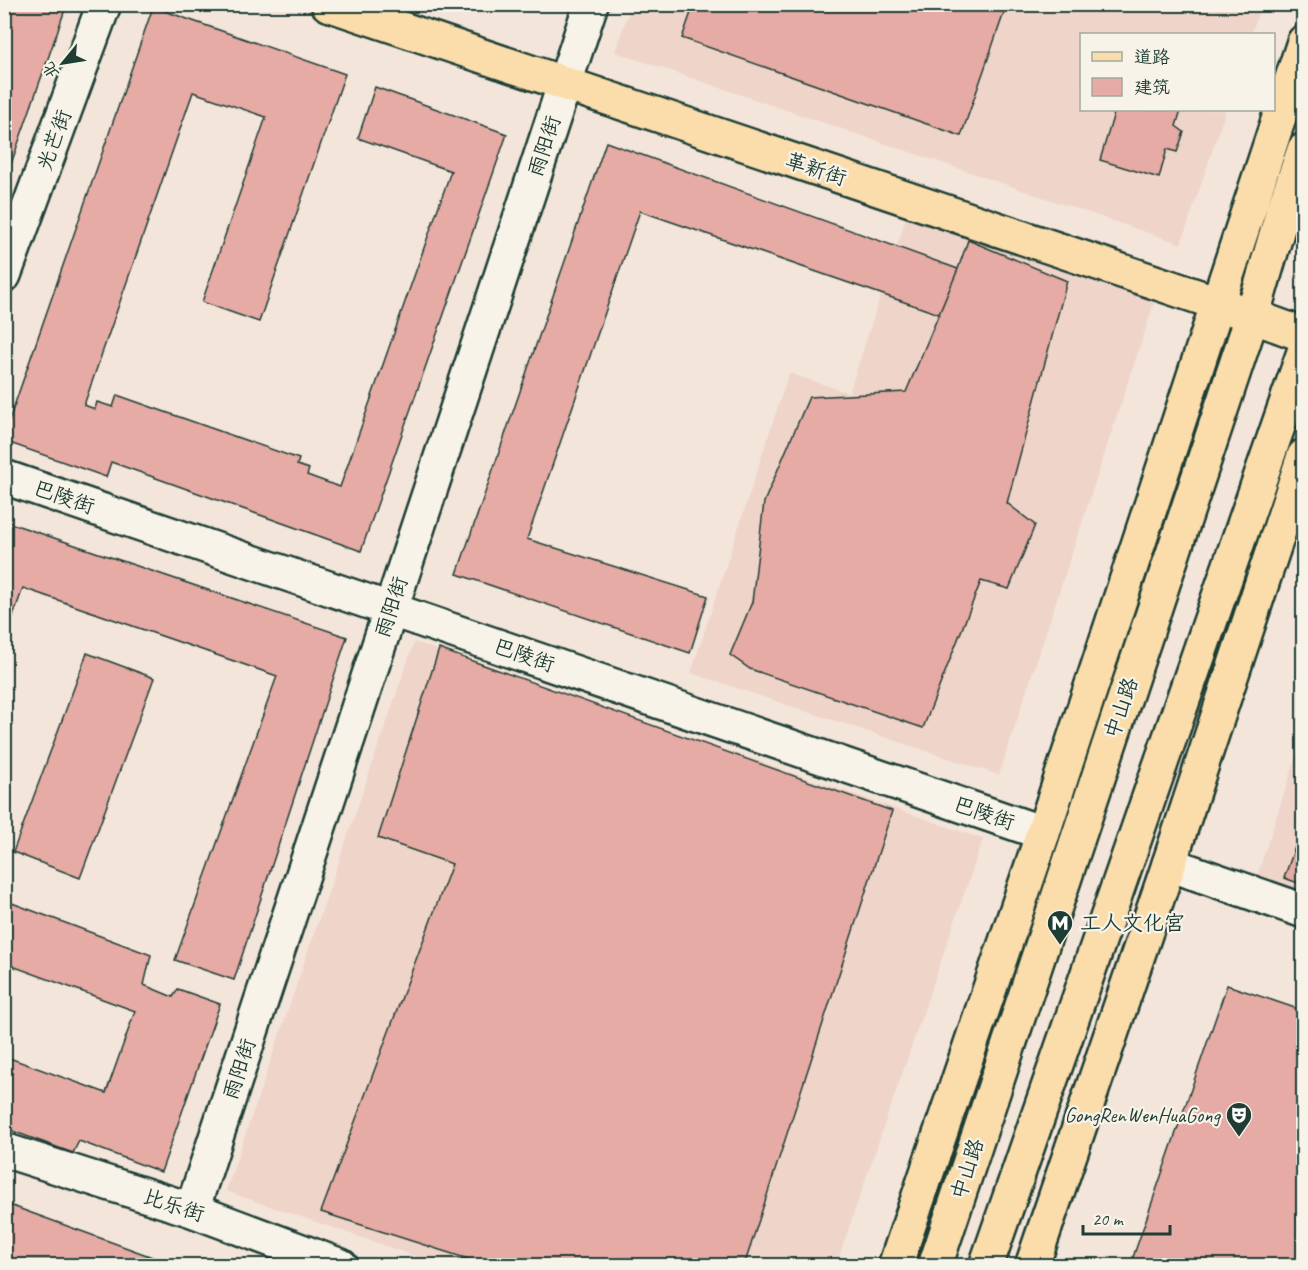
<svg xmlns="http://www.w3.org/2000/svg" width="1308" height="1270" viewBox="0 0 1308 1270" font-family="Caveat,'LXGW WenKai TC',sans-serif">
<rect width="100%" height="100%" fill="#f3e5da"/>
<filter id="ink" filterUnits="userSpaceOnUse"><feTurbulence type="fractalNoise" baseFrequency=".0167" numOctaves="2"/><feDisplacementMap in="SourceGraphic" scale="12" xChannelSelector="R" yChannelSelector="G"/><feConvolveMatrix kernelMatrix="1 2 1 2 8 2 1 2 1" color-interpolation-filters="sRGB"/></filter>
<g filter="url(#ink)">
<path fill="#efd4ca" d="M631,5h630l-10,29h-169v76h144l-45,134 -566,-192z
M907,215l249,82 -157,478 -308,-102 98,-300 60,20z
M414,642l569,197 -147,426h-395l-215,-74z
M1303,736v166l-48,-20z"/>
<path fill="#e5aba4" stroke="#1f3d34" stroke-width="1.5" d="M4,4h63l-63,180z
M694,4h313l-46,132 -279,-98z
M153,7l192,67 -86,248 -57,-20 64,-185 -73,-25 -109,313 11,4 2,-7 16,5 4,-12 182,64 -2,6 12,4 -2,6 33,12 111,-316 -93,-33 17,-51 132,47 -146,417 -250,-89 -5,15 -102,-36v-6z
M1115,110h66l-5,16 8,6 -7,20 -10,-3 -8,29 -59,-18z
M606,142l352,127 -19,45 -299,-103 -113,328 181,57 -18,57 -233,-79z
M968,240l99,41 -60,222 28,22 -26,64 -28,-8 -58,147 -173,-59 -20,-14 22,-53 12,-100 45,-105 97,-5 52,-123z
M4,521l343,116 -113,343 -59,-20 102,-284 -254,-88 -19,54z
M439,649l453,162 -148,455h-254l-169,-54 131,-348 -74,-26z
M87,653l67,25 -74,200 -67,-26z
M1304,822v63l-20,-7z
M4,900l147,55 -7,30 29,12 5,-8 42,15 -59,168 -82,-31 -6,12 -69,-25v-72l102,37 29,-82 -131,-48z
M1227,985l77,26v255h-174z
M4,1203l173,63h-173z"/>
<g fill="none" stroke-linecap="round" stroke-linejoin="round">
<g stroke="#1f3d34" stroke-width="38">
<path id="minor" d="M4,275l100,-271
M4,477l1039,356
M1169,864l135,47
M4,1150l188,60 149,56
M192,1210l399,-1206"/>
</g>
<g stroke="#1f3d34" stroke-width="38">
<path id="major" d="M328,4l889,299 87,32
M895,1266l148,-433 261,-791
M935,1266l317,-949 31,-106 21,-61
M986,1266l318,-914
M1032,1266l137,-402 135,-408"/>
</g>
<use href="#minor" stroke="#f7f3e8" stroke-width="33"/>
<use href="#major" stroke="#fbddab" stroke-width="33"/>
</g>
</g>
<defs>
<g id="metro-pin" transform="scale(1.35)"><path d="M0 17L-7.5 6A9.5 9.5 0 1 1 7.5 6Z" fill="#1f3d34" stroke="#f7f3e8"/><path d="M-5.5 5V-5H-3L0 0L3-5H5.5V5H3V-.5L0 4L-3-.5V5Z" fill="#fff"/></g>
<g id="theatre-pin" transform="scale(1.35)"><path d="M0 17L-7.5 6A9.5 9.5 0 1 1 7.5 6Z" fill="#1f3d34" stroke="#f7f3e8"/><path d="M-5-5.5Q0-4 5-5.5V0Q5 5 0 6Q-5 5-5 0ZM-3.3-2.5H-1v1.5H-3.3ZM1-2.5H3.3v1.5H1ZM-2.8 1Q0 5.5 2.8 1Z" fill="#fff"/></g>
</defs>
<g fill-rule="evenodd">
<use href="#metro-pin" x="1060" y="923"/>
<use href="#theatre-pin" x="1239" y="1115"/>
</g>
<g text-anchor="middle" dominant-baseline="central" stroke-width="4.5" stroke-linejoin="round" paint-order="stroke">
<g font-size="21" fill="#1f3d34" stroke="#f7f3e8">
<text transform="translate(54 140) rotate(-70)">光芒街</text>
<text transform="translate(544 146) rotate(-72)">雨阳街</text>
<text transform="translate(816 169) rotate(18)">革新街</text>
<text transform="translate(64 497) rotate(19)">巴陵街</text>
<text transform="translate(391 607) rotate(-72)">雨阳街</text>
<text transform="translate(524 655) rotate(19)">巴陵街</text>
<text transform="translate(1121 708) rotate(-71)">中山路</text>
<text transform="translate(984 813) rotate(19)">巴陵街</text>
<text transform="translate(239 1069) rotate(-72)">雨阳街</text>
<text transform="translate(967 1169) rotate(-72)">中山路</text>
<text transform="translate(174 1205) rotate(18)">比乐街</text>
</g>
<g font-size="21" fill="#1f3d34" stroke="#f7f3e8" text-anchor="start">
<text x="1080" y="923">工人文化宫</text>
<text x="1220" y="1115" text-anchor="end">GongRenWenHuaGong</text>
</g>
</g>
<rect width="1308" height="1270" fill="none" stroke="#f7f3e8" stroke-width="24"/>
<rect x="12" y="12" width="1284" height="1246" fill="none" stroke="#1f3d34" stroke-width="2" filter="url(#ink)"/>
<rect x="1080" y="33" width="195" height="78" fill="#f7f3e8" stroke="#a1aaa0" stroke-width="1.5"/>
<rect x="1092" y="52" width="30" height="9" fill="#fbddab" stroke="#a1aaa0" stroke-width="1.5"/>
<text x="1134" y="63" font-size="18" fill="#1f3d34">道路</text>
<rect x="1092" y="78" width="30" height="18" fill="#e5aba4" stroke="#a1aaa0" stroke-width="1.5"/>
<text x="1134" y="93" font-size="18" fill="#1f3d34">建筑</text>
<g transform="translate(63 63) rotate(240)" stroke="#f7f3e8" stroke-width="4.5" paint-order="stroke">
<path d="M0-4.5L10 22L0 15L-10 22Z" fill="#1f3d34"/>
<text y="-9" font-size="16" font-weight="bold" text-anchor="middle" fill="#1f3d34">北</text>
</g>
<path d="M1083 1225v9h87v-9" fill="none" stroke="#1f3d34" stroke-width="3"/>
<text x="1092" y="1225" font-size="18" fill="#1f3d34" stroke="#f7f3e8" stroke-width="4.5" paint-order="stroke">20 m</text>
</svg>
